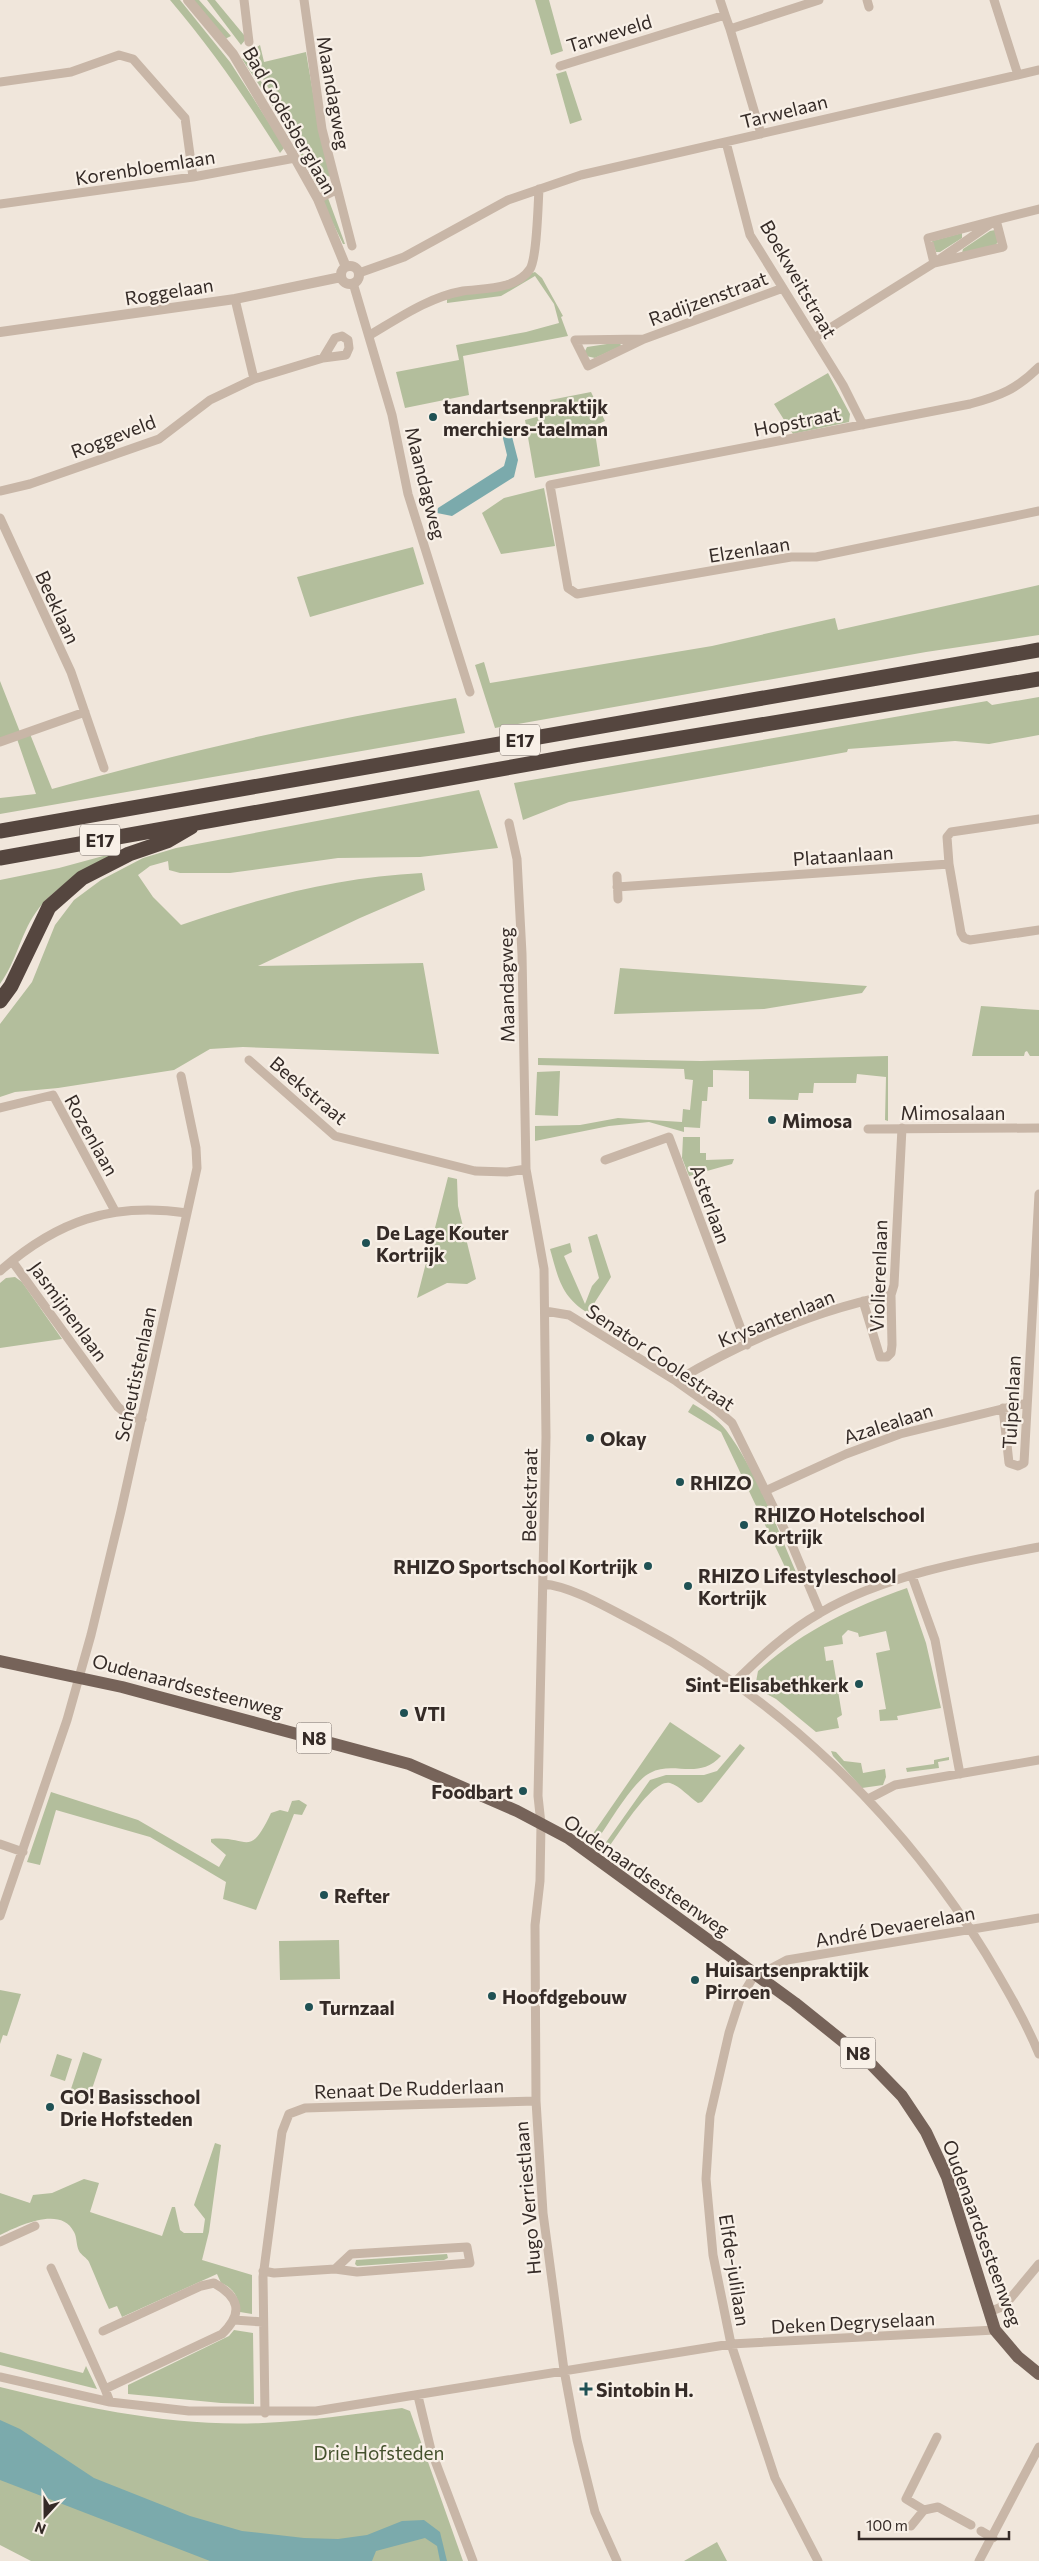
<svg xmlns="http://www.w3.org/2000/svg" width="1039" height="2561" viewBox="0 0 1039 2561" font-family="Commissioner,sans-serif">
<rect width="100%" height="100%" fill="#f0e6db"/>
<path fill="#b3be9c" d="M170,0h10l50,62 52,81 2,5 -4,5c-34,-54 -69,-105 -110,-153z
M192,0h7l32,36 -6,3z
M207,0h8l29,35 2,4 -5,6z
M535,0h14l14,51 -12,4z
M260,45l4,17 42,-10 13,76 12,49 -13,-4 -70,-120z
M244,58l27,37 53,97 -4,-1 -38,-71 -40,-61z
M566,71l16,49 -12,4 -14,-50z
M328,198l17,46h-2l-22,-45z
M995,230l3,11 -2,4 -34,8 1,-4 27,-18z
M962,233v5l-22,14h-4l-4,-11z
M535,272l7,6 21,38 -2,1 7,19 -105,20 6,39 -64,13 -9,-36 63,-12 -3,-15 70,-13 33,-9 -5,-19 -19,-28 -34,20 -54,7v-4z
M620,342l1,4 -26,12 -9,-2 -2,-3 3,-6z
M828,373l22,41 -1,8 -56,12 -19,-30z
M591,392l14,29 -11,5 6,40 -65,12 -10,-58 27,-7 -2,-13z
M544,488l11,58 -54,8 -19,-41 22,-15z
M413,547l11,37 -114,33 -13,-40z
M1039,585v50l-113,17 -431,76 -20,-63 9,-3 6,21 222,-37 123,-28 3,12z
M0,681l20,51 -20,6z
M1039,697v38l-50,9 -34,-3 -107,8 -1,3 -278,50 -46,18 -9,-37 473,-82 5,4z
M456,698l9,35 -465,81v-16l36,-4 -19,-55 13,-5 22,55c133,-38 268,-68 404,-91z
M479,790l19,58 -78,9 -82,1 -108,15h-50l-11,-3 -1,-9 -18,5 -12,9 15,22 28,28c78,-27 158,-48 241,-52l3,17 -65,28 -102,48 165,-3 16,91 -196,-7 -33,2 -36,21 -116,18 -43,4 -15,5v-73l32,-42 23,-57 19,-25 27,-20 42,-22 33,-10z
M118,852c-27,17 -59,31 -79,56 -18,23 -22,53 -39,76v-104l59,-12z
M620,968l247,18 -5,7 -98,16 -150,5z
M981,1006l58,4v46h-9l-3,-5 -2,1 -1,4h-52z
M888,1056v65l-3,-1 1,-43 -29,-3 -1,9h-42l-1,10h-14l-1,7 -49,-1v-28l-36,-1v17h-5l-1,14h-5l-2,27 -16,-1v5l-35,-10 -40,4 -74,15v-15l45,-1 38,-7 64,4 1,-13 7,1 3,-30 -8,-1 -1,-10 -146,-4v-7l163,3z
M560,1071l-2,45 -23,-1 2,-43z
M683,1137h17v16h6v7l28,-1 -2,5 -43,12 -7,-18z
M448,1177l9,2 1,27 18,73 -9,5 -20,-1 -30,15z
M597,1234l14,43 -23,36c-27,-16 -30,-36 -38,-64l20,-6 2,9 -8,4 21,48 7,-18 7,-8 -11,-41z
M15,1277l7,5 40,57 -62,9v-65l6,-5z
M693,1404c11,6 25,16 33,26 32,43 51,99 73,149l-6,5 -72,-152 -33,-20z
M907,1588l19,55 15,65 -44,8 1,4 -18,1 -1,-11 7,-1 -10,-56 14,-3 -4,-19 -27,6 -1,-4 -10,-3 -6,6 1,8 -19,3 2,14 7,-1 9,55 -5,3 2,10 -23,4 -40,-33 -13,-7 -7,-10 2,-11c43,-39 94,-64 149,-83z
M670,1722l51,34c-23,25 -47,4 -71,17 -17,8 -42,52 -54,69l-6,-4z
M740,1744l5,4 -43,54 -4,1c-9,-6 -18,-17 -28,-20 -18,-5 -53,54 -64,68l-4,-3 48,-68 16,-5h38l13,-4z
M831,1751l5,1 8,9 17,2 2,10 22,-4 1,8 -3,8 -21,3 -29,-32z
M949,1757v3l-11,2 1,6 -32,4 -1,-4 28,-4v-4z
M51,1792l87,28 81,47 7,-12 -15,-13v-3c37,-4 38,21 60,-26l9,-3 8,2 4,-11 7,-1 8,5 -5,10 -8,-1 -38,96 -33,-11 3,-17 -76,-45 -94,-27 -16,55 -13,-3z
M339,1940l1,39 -60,1 -1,-39z
M0,1990l21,4 -14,42 -4,-1 -3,9z
M83,2052l19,7 -13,39 -19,-6z
M57,2054l15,5 -7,22 -15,-5z
M215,2143l6,2 -12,87 -7,28 50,15v39l-12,-2c-1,-14 -6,-24 -19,-29l-4,-9 -95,43 -5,-11 -8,3c-7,-15 -13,-31 -20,-47 -2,-4 -8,-7 -10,-11 -3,-6 -2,-14 -5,-19 -13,-27 -56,-6 -74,3v-42l30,10 3,-8 19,-2 32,-14 15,4 -9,29 72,24 10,-29h3l5,23 4,3h19l2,-14 -11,-14z
M447,2254l1,4 -4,2 -87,6 -2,-2 1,-4z
M234,2330l19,3 1,71 -33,-1 -93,-9v-9l101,-49z
M0,2352l83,21 3,-7 11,23 -97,-24z
M0,2387c85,21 174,40 263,36 46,-2 93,-9 139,-15l8,3 53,150h-432l-31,-16z
M717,2542l10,19h-43z"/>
<path fill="#7baaac" d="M509,425l9,35 -4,17 -62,39 -15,-3 1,-5 66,-42 3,-11 -7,-29z
M0,2420l20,9 74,49 96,38 52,15 62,7 34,1 29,-4 35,-14 22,-1 16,12 7,29h-7l-3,-15 -12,-8 -49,13 -4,10h-162l-210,-81z"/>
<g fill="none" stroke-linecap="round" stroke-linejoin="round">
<path stroke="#c8b6a7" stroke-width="9" d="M244,0l5,42
M304,0l18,129 30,117
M867,0l2,7
M994,0l24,75
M725,15l5,14 89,-29
M730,29l31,105
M560,66l165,-51 -5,-15
M0,82l71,-10 48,-17 14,4 52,59 8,59
M726,142l24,93 93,150 20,40
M318,199l18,-9
M0,204l193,-27 102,-19
M996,220l7,27 -69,16 -6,-25z
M359,273l45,-16 104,-57 73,-25 458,-105
M353,283l39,132 16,79 62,198
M235,299l19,80
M370,335c29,-17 59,-38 93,-44 22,-3 53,-1 67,-22 7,-11 8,-65 9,-80
M814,338l120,-75 62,-43 43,-11
M644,339l-56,27 -13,-26 69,-1 139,-51
M1039,367c-22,22 -39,29 -69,37l-420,81 18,103 9,6 214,-37h25l223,-46
M0,491l30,-7 129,-45 51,-39 44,-21 69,-21 23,-3 3,-7 -1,-8 -6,-4 -7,2 -12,20
M0,518l71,154 33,96
M0,742l85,-30
M509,823l8,36 5,95 4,215 18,100 2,168 -8,359 3,28 -1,57 -5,44 1,176 7,112 21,157 13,70 18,72 22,49
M949,864l12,69 3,5 6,2 69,-10
M617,876l1,23
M617,887l332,-23 -2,-27 4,-5 88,-13
M249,1060l86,76 140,35 32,1 19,-3
M0,1108l53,-13 62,116
M868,1129l171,-1
M605,1160l64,-23 78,208
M12,1261l106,146 12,10 12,2
M0,1271c57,-50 111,-69 187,-58
M863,1301l17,56h7l4,-4 1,-8 -1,-50 3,-10 8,-157
M545,1311l24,4 107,66 41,29 15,13 60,122 28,67
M676,1381c66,-39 141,-71 215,-86
M1003,1408l6,55 9,3 6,-3 15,-269
M765,1491l81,-37 54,-20 127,-31
M912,1576l23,64 25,134
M543,1584c29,2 68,26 94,39 144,76 264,193 349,331 19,32 39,66 53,100
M734,1683c26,-26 54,-52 86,-70 62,-37 149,-53 219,-66
M868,1799l27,-14 144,-25
M0,1844l23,8
M0,1916l67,-196 24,-85 30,-124 76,-343 -1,-20 -15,-72
M755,1974l-15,25 -11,34 -19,83 -4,63 7,76 18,89 44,134 43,83
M763,1979l9,-11 15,-8 252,-42
M0,2242l35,-16
M51,2268l54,121
M263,2271l11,2 61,-4 22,3 113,-9 -3,-16 -116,7 -16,15
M989,2312l15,-6 35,-42
M234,2320l29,2
M103,2331l98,-45 13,-3c25,14 30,30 8,51l-117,55 5,13
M0,2377l110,25 79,9h127l415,-67 264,-14
M418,2396l13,54 42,111
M265,2413l-2,-136 19,-145 7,-18 16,-6 231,-7
M937,2437l-31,62 18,11 14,-3 33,18
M911,2526l13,-16
M981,2531l12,7
M979,2561l60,-114"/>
<path stroke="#c8b6a7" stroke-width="10" d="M188,0l45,54 62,104 23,41 28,68
M341 275a9 9 0 1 1 18 0a9 9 0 1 1-18 0Z
M0,332l235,-33 106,-22"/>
<path stroke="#766359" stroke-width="12" d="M0,1661l122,26 287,77 108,47 51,27 227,165 76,61 31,32 24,36 21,45 48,153 23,27 21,17"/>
<path stroke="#55463f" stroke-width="15" d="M0,831l1039,-181
M0,858l579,-103 460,-76
M0,1001l11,-15 38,-79 33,-29 47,-24 38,-13 24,-14"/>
</g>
<g fill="#1f5154" stroke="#f8f0e7" stroke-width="2">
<circle cx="433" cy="417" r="5"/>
<circle cx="772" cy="1120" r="5"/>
<circle cx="366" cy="1243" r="5"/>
<circle cx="590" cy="1438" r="5"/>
<circle cx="680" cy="1482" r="5"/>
<circle cx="744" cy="1525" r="5"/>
<circle cx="648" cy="1566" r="5"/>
<circle cx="688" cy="1586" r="5"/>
<circle cx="859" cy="1684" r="5"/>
<circle cx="404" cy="1713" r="5"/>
<circle cx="523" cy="1791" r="5"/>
<circle cx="324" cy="1895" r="5"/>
<circle cx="695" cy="1980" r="5"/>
<circle cx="492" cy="1996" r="5"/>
<circle cx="309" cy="2007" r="5"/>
<circle cx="50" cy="2107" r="5"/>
<path d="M583.5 2381.5h5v5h5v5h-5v5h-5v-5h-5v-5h5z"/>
</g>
<g text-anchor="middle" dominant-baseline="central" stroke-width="4.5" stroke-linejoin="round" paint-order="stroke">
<g fill="#f8f0e7" stroke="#706661" stroke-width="1">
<rect x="500" y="724.5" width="40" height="31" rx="4"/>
<rect x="80" y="824.5" width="40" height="31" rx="4"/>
<rect x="296.5" y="1722.5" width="35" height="31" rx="4"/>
<rect x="840.5" y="2037.5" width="35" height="31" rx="4"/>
</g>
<g font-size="18" font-weight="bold" fill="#352b27">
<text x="520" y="740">E17</text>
<text x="100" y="840">E17</text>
<text x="314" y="1738">N8</text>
<text x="858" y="2053">N8</text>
</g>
<g font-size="19" fill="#352b27" stroke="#f8f0e7">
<text transform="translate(609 33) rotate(-17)">Tarweveld</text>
<text transform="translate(334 93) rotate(80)">Maandagweg</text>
<text transform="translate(784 111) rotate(-14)">Tarwelaan</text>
<text transform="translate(290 120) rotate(60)">Bad Godesberglaan</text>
<text transform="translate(145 167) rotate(-9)">Korenbloemlaan</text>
<text transform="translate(799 279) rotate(60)">Boekweitstraat</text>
<text transform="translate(169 291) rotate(-9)">Roggelaan</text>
<text transform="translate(708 298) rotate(-20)">Radijzenstraat</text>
<text transform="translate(797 421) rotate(-11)">Hopstraat</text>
<text transform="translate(113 436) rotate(-21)">Roggeveld</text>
<text transform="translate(426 483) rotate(76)">Maandagweg</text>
<text transform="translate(749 549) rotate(-9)">Elzenlaan</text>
<text transform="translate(58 607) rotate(65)">Beeklaan</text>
<text transform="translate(843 855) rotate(-4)">Plataanlaan</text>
<text transform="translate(506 985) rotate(-91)">Maandagweg</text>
<text transform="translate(309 1090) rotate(40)">Beekstraat</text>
<text x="953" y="1112">Mimosalaan</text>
<text transform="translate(92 1135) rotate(61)">Rozenlaan</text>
<text transform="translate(711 1204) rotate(70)">Asterlaan</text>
<text transform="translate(878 1276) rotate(-88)">Violierenlaan</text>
<text transform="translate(69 1311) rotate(54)">Jasmijnenlaan</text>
<text transform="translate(776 1318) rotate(-22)">Krysantenlaan</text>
<text transform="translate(661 1357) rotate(34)">Senator Coolestraat</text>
<text transform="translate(135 1374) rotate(-78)">Scheutistenlaan</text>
<text transform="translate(1011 1402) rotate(-87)">Tulpenlaan</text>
<text transform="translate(888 1423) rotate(-18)">Azalealaan</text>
<text transform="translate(529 1495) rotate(-89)">Beekstraat</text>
<text transform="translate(188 1685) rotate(15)">Oudenaardsesteenweg</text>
<text transform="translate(647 1875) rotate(35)">Oudenaardsesteenweg</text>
<text transform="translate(895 1926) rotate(-10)">André Devaerelaan</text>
<text transform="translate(409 2088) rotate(-2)">Renaat De Rudderlaan</text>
<text transform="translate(527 2198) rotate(-95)">Hugo Verriestlaan</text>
<text transform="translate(983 2233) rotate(70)">Oudenaardsesteenweg</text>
<text transform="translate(735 2270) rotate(81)">Elfde-julilaan</text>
<text transform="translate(853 2322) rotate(-3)">Deken Degryselaan</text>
</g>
<g font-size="19" font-weight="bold" fill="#352b27" stroke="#f8f0e7" text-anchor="start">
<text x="443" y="406">tandartsenpraktijk<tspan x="443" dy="22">merchiers-taelman</tspan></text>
<text x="782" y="1120">Mimosa</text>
<text x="376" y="1232">De Lage Kouter<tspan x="376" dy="22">Kortrijk</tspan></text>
<text x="600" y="1438">Okay</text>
<text x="690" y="1482">RHIZO</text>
<text x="754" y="1514">RHIZO Hotelschool<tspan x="754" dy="22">Kortrijk</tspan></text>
<text x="638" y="1566" text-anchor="end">RHIZO Sportschool Kortrijk</text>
<text x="698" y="1575">RHIZO Lifestyleschool<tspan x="698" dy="22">Kortrijk</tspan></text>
<text x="849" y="1684" text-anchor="end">Sint-Elisabethkerk</text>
<text x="414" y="1713">VTI</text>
<text x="513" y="1791" text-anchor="end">Foodbart</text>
<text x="334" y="1895">Refter</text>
<text x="705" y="1969">Huisartsenpraktijk<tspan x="705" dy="22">Pirroen</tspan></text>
<text x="502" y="1996">Hoofdgebouw</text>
<text x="319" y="2007">Turnzaal</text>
<text x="60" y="2096">GO! Basisschool<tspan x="60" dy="22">Drie Hofsteden</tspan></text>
<text x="596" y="2389">Sintobin H.</text>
</g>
<g font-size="19" fill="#44512d" stroke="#f8f0e7">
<text x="379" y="2452">Drie Hofsteden</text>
</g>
</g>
<g transform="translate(45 2516) rotate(201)" stroke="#f8f0e7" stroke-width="4" paint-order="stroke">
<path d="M0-4L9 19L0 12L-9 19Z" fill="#352b27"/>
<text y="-8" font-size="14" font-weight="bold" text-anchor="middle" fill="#352b27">N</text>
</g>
<path d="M859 2531v8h150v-8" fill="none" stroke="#352b27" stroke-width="2.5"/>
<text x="866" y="2531" font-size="15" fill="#352b27" stroke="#f8f0e7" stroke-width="4" paint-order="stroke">100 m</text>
</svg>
